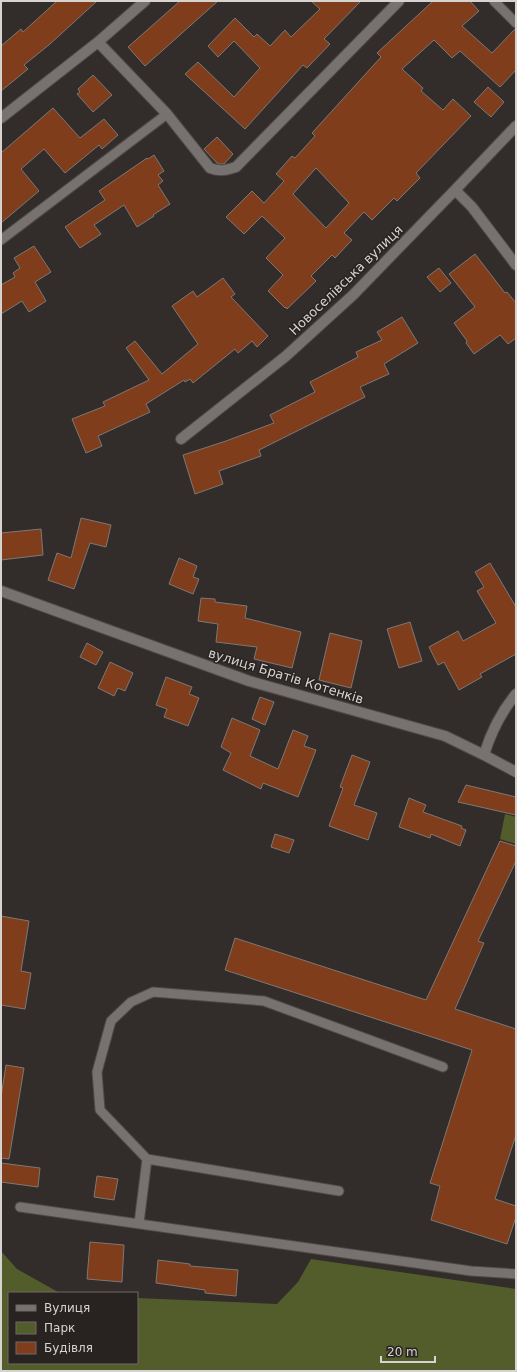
<svg xmlns="http://www.w3.org/2000/svg" width="517" height="1372" viewBox="0 0 517 1372" font-family="'DejaVu Sans',sans-serif">
<rect width="100%" height="100%" fill="#322d2b"/>
<path fill="#535c2b" d="M505,814l11,3v27l-16,-5z
M1,1251l16,18 41,23 7,1h-56v70h128v-65l140,6 21,-22 13,-23 205,30v82h-515z"/>
<path fill="#7f3d1c" stroke="#7d7875" fill-rule="evenodd" d="M57,1h40l-47,43 -26,21 4,4 -27,22v-45l20,-17 2,3z
M180,1h38l-73,65 -17,-19z
M311,1h50l-37,38 6,5 -23,24 -4,-3 -58,64 -60,-55 13,-12 36,35 26,-29 -26,-27 -16,16 -10,-11 27,-28 19,19 3,-3 13,12 15,-16 6,7 29,-28z
M433,1h37l9,10 -17,15 30,27 23,-24h1v41l-16,17 -40,-36 -8,7 -18,-18 -32,29 21,19 -2,3 22,19 10,-11 18,17 -55,57 4,5 -23,23 -3,-3 -22,22 -8,-8 -20,21 8,7 -17,18 -3,-3 -21,21 5,5 -29,28 -1,-2 -1,1 -17,-17 15,-16 -17,-17 19,-20 -23,-22 -18,18 -18,-17 26,-26 12,12 20,-22 -8,-7 16,-18 3,2 20,-22 -3,-3 69,-76 -4,-4zM316,168l33,35 -23,25 -33,-34z
M93,75l19,20 -19,17 -16,-18 3,-2 -2,-3z
M488,87l16,15 -13,15 -17,-15z
M53,108l27,30 24,-19 14,16 -16,14 -3,-4 -34,28 -21,-24 -23,20 18,22 -38,32v-70z
M217,137l16,17 -9,10h-6l-14,-15z
M154,155l10,16 -6,4 5,6 -5,4 12,19 -17,11 1,1 -17,11 -13,-22 -30,20 7,9 -21,14 -15,-21 40,-27 -6,-9 48,-33 1,1z
M34,246l17,26 -16,10 11,19 -17,11 -7,-11 -21,13v-29l14,-8 -2,-4 7,-5 -6,-10z
M475,254l30,39 2,-1 9,11v35l-8,6 -8,-9 -26,19 -8,-11 1,-2 -13,-18 21,-16 -26,-33z
M439,268l12,15 -11,9 -13,-15z
M223,278l12,16 -4,3 37,39 -11,11 -5,-6 -14,12 -3,-4 -42,34 -3,-4 -5,3 -1,-2 -38,24 4,8 -52,24 4,10 -16,7 -14,-34 33,-13 -2,-4 46,-22 -23,-32 9,-7 27,33 36,-30 -26,-38 21,-15 4,6z
M402,317l16,26 -34,21 5,10 -29,13 5,10 -106,53 2,6 -42,15 4,13 -28,10 -12,-39 43,-14 48,-18 -4,-8 45,-23 -5,-10 48,-25 -2,-5 26,-12 -5,-8z
M81,518l30,7 -5,22 -16,-4 -16,46 -26,-9 9,-27 14,5z
M41,529l2,26 -42,5v-27z
M179,558l18,8 -4,11 6,2 -6,15 -24,-10z
M490,563l26,44v47l-36,20 2,3 -23,13 -15,-28 -6,3 -9,-18 29,-16 5,10 33,-18 -19,-32 7,-4 -9,-15z
M201,598l14,1v3l32,4 -2,12 56,14 -9,36 -38,-9 3,-12 -41,-5 2,-18 -20,-3z
M410,622l12,39 -23,7 -12,-39z
M330,633l32,8 -11,47 -32,-8z
M87,643l16,9 -7,13 -16,-8z
M110,662l23,11 -8,18 -7,-3 -4,8 -16,-8z
M166,677l26,10 -3,7 10,4 -11,28 -24,-9 3,-8 -11,-4z
M260,697l14,5 -9,23 -13,-6z
M232,718l28,12 -10,26 28,13 15,-39 15,6 -4,10 12,4 -18,47 -35,-14 -2,6 -38,-19 8,-17 -10,-6z
M352,755l18,7 -16,43 23,8 -9,27 -39,-14 14,-38 -3,-1z
M466,785l50,12v18l-58,-13z
M409,798l17,7 -3,7 39,14 -1,2 5,2 -6,16 -29,-12 -1,4 -31,-11z
M275,834l19,6 -5,13 -18,-6z
M500,841l16,5v15l-38,80 6,2 -29,66 61,20v106l-21,64 21,7v11l-9,27 -76,-24 9,-34 -10,-3 42,-133 -247,-80 10,-32 191,62z
M1,916l28,5 -8,50 10,2 -6,36 -24,-4z
M6,1065l18,3 -15,91 -8,-1v-61z
M1,1163l39,5 -2,19 -37,-5z
M97,1176l21,3 -4,21 -20,-3z
M90,1242l34,3 -2,37 -35,-3z
M158,1260l32,4v2l48,4 -2,26 -31,-3v-3l-49,-7z"/>
<g fill="none" stroke-linecap="round" stroke-linejoin="round">
<g stroke="#4e4a48" stroke-width="11">
<path id="lane" d="M494,1l22,22
M1,240l166,-126
M339,1191l-192,-32 -47,-49 -3,-38 14,-51 20,-19 22,-10 111,9 179,66
M20,1207l451,64 45,3
M139,1223l8,-64"/>
</g>
<g stroke="#4e4a48" stroke-width="12">
<path id="street" d="M98,42l69,72 43,54c10,4 17,2 26,-1l163,-166
M1,118l97,-76 47,-41
M455,190l17,17 44,58
M181,439l105,-83 67,-61 102,-105 61,-64
M1,591l248,90 196,55 39,19 32,17
M484,755c7,-23 17,-43 32,-61"/>
</g>
<use href="#lane" stroke="#77716f" stroke-width="9"/>
<use href="#street" stroke="#77716f" stroke-width="10"/>
</g>
<g text-anchor="middle" dominant-baseline="central" stroke-width="3" stroke-linejoin="round" paint-order="stroke">
<g font-size="13" fill="#d6d3d1" stroke="#282321">
<text transform="translate(346 280) rotate(-44)">Новоселівська вулиця</text>
<text transform="translate(286 676) rotate(17)">вулиця Братів Котенків</text>
</g>
</g>
<rect width="517" height="1372" fill="none" stroke="#d6d3d1" stroke-width="4"/>
<rect x="8" y="1292" width="130" height="72" fill="#282321" stroke="#6e6967"/>
<rect x="16" y="1305" width="20" height="6" fill="#77716f" stroke="#6e6967"/>
<text x="44" y="1312" font-size="12" fill="#d6d3d1">Вулиця</text>
<rect x="16" y="1322" width="20" height="12" fill="#535c2b" stroke="#6e6967"/>
<text x="44" y="1332" font-size="12" fill="#d6d3d1">Парк</text>
<rect x="16" y="1342" width="20" height="12" fill="#7f3d1c" stroke="#6e6967"/>
<text x="44" y="1352" font-size="12" fill="#d6d3d1">Будівля</text>
<path d="M381 1356v6h54v-6" fill="none" stroke="#d6d3d1" stroke-width="2"/>
<text x="387" y="1356" font-size="12" fill="#d6d3d1" stroke="#282321" stroke-width="3" paint-order="stroke">20 m</text>
</svg>
